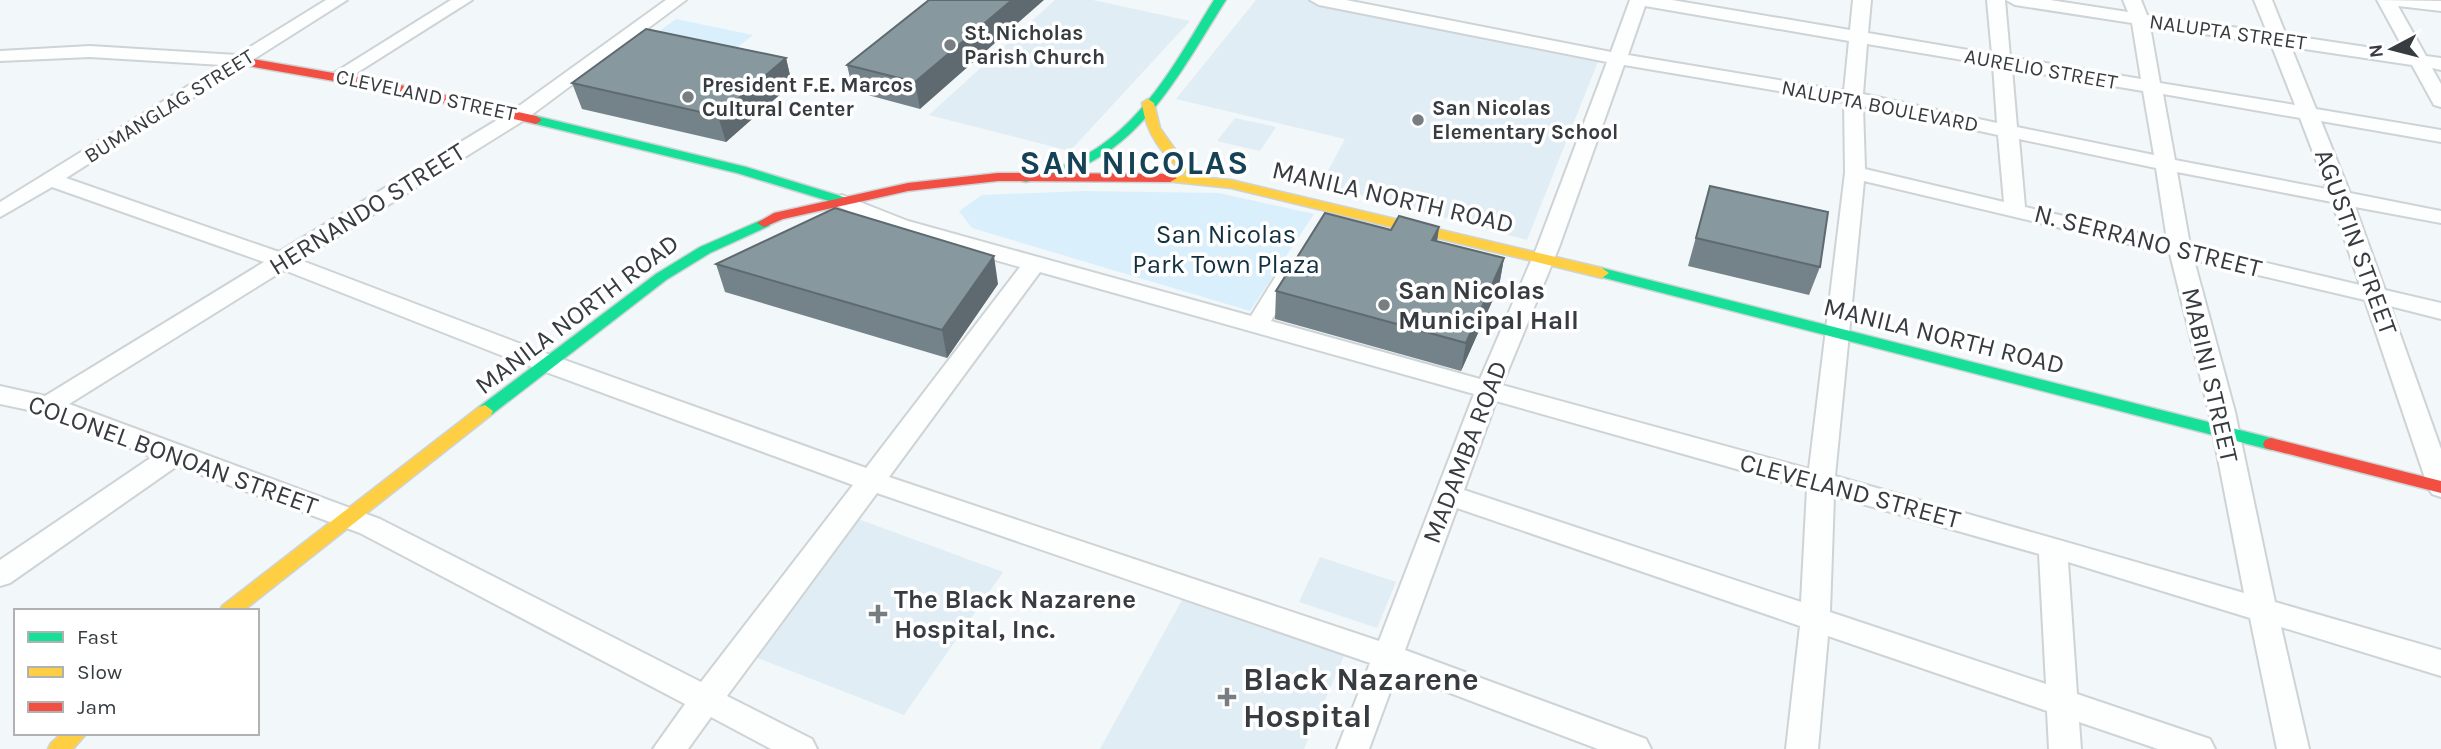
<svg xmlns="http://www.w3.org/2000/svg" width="2441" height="749" viewBox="0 0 2441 749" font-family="Karla,sans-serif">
<rect width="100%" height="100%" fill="#f2f7fa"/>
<path fill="#e0edf4" d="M1055,0h38l97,21 -120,130 -141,-36z
M1256,0h58l287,54 -74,186 -206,-56 24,-45 -169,-40z
M1235,118l41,9 -16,24 -43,-10z
M858,519l145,53 -99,143 -154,-60z
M1320,557l76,25 -19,46 -78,-26z
M1188,589l161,55 -45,105h-204z"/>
<path fill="#d9effc" d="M676,19l77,16 -39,31 -79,-17z
M1082,191l137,2 95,21 -64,97 -278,-83 -13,-17 23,-16z"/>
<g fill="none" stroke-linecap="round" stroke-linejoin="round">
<g stroke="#ced3d6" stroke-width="4">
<path id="street" d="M326,0h21l-281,178 213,74 233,-141 154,-111h20l-160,119 -226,141 234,89 332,119 154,-201 -128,-36 -57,-26 -4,-4 4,-4 7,-2 66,26 343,95 33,-53h16l3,5 -32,53 209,58 57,-132 70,-185 -288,-57 -9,-5h36l265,52 19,-52h42l178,30 3,-30h18l-3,33 124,21 -5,-54h18l5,57 131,22 -9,-56 -117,-18 -9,-5h44l78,12 -5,-12h18l6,15 120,17 -13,-32h18l14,35 120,18 -29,-53 64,1v10l-43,-5 28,50 15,2v12l-9,-2 9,16v23l-7,-2 -22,-40 -121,-18 25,62 125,21v12l-120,-21 29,72 91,18v12l-86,-16 30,83 56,13v16l-51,-13 51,143v48l-9,-3 -4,-7 -63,-187 -171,-40 41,152 40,190 166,48v26l-160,-49 28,122h-32l-27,-131 -182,-56 9,132 133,45 5,10h-57l-79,-27 2,27h-32l-2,-38 -219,-75 -10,113h-32l14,-123 -343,-118 -52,142 241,89 5,10h-53l-201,-76 -28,76h-32l33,-86 -493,-170 -150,203 85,43 5,10h-46l-60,-32 -23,32h-35l32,-45 -325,-171 -183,-67 -167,117 -10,3v-26l152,-103 -109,-44 -43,-9v-18l45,10 219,-134 -212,-75 -52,30v-15l222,-137 -132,-8 -90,4v-10l90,-5 147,9zM1645,6l204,35 -5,50 -216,-36zM2150,26l121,18 24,61 -135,-22zM1867,44l126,21 4,58 -134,-29zM1624,65l220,37 1,71 -36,296 -307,-84 57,-138zM2012,69l131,22 11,64 -137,-28zM2163,94l137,24 27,71 -152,-29zM1863,106l135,29 6,67 -139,-33zM2019,139l137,29 11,72 -142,-33zM2177,172l155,30 28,83 -170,-40zM1864,181l306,73 39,158 35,181 -409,-117zM284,270l232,91 337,124 -152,197 -321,-163 -311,-115zM1040,272l434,122 -95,247 -490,-164zM1496,401l311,88 -6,113 -337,-112zM1834,496l205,58 7,130 -216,-72z
M451,0h21l-125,79 -7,2 -9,-6z"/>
</g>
<g stroke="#ced3d6" stroke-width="3">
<path id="fast" d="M1214,0h12c-39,61 -75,134 -143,166 -17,9 -38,11 -57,16l-5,-1v-6c17,-4 36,-6 53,-14 67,-31 103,-101 140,-161z
M536,116l210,51 101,31 2,3 -7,4 -105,-32 -205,-50 -2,-3z
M764,219l7,4 -2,3 -59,27 -44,27 -175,135h-12l-2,-4 2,-4 177,-133 44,-27z
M1602,268l669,170 6,2 2,4 -2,4 -6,2 -674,-174 -2,-3 2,-3z"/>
</g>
<g stroke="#ced3d6" stroke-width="3">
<path id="slow" d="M1148,99l6,4 6,25 19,27 29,23 23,2 371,88 7,5 -7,5 -371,-90 -66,-7 -2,-3 7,-4 18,2c-25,-20 -42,-41 -46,-73z
M485,405l8,6 -2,4 -248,196h-23l2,-5 257,-199z
M62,733h25l-14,16h-25l3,-6z"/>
</g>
<g stroke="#ced3d6" stroke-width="3">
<path id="jam" d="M241,57l150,26 145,33 6,4 -6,4 -145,-33 -154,-27v-6z
M998,173l172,1 7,4 -7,4 -172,-1 -90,10 -125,28 -19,8 -7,-4 17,-10 134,-30z
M2271,438l170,43v12l-176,-45 -2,-4 2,-4z"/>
</g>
<use href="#street" fill="#fdfefe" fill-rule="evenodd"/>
<use href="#fast" fill="#16e098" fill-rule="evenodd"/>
<use href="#slow" fill="#ffcf43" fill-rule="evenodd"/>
<use href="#jam" fill="#f24e42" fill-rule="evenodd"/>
</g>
<path fill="#748389" d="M929,0l-9,109 -67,-18 -6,-26z
M786,58l6,26 -66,58 -144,-33 -10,-26z
M1710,186l110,81 -11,28 -121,-29z
M1439,227l-2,14 67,17 -5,28 -38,85 -186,-52 1,-28 115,-61z
M716,264l282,20 -51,74 -222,-66z"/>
<path fill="#5e6a6f" d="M1012,0h32l-124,109 -5,-27z
M786,58l6,26 -66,58 -8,-26z
M1439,227l-4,27 -3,-14z
M994,256l4,28 -51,74 -5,-28z
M1504,258l-5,28 -38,85 5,-28z"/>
<path fill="#87989f" stroke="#5e6a6f" stroke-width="2" d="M929,0h83l-97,82 -68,-17z
M646,29l140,29 -68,58 -146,-33z
M1710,186l118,26 -8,55 -124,-29z
M835,208l159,48 -52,74 -226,-66z
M1325,213l66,17 8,-14 40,11 -7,13 72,18 -38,85 -190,-52z"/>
<g fill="#787d81" stroke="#fff" stroke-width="2.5">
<circle cx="950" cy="45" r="7"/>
<circle cx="688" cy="97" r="7"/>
<circle cx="1418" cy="120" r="7"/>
<circle cx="1384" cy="305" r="7"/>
<path d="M874.5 603.5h7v7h7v7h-7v7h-7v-7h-7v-7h7z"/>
<path d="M1223.5 686.5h7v7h7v7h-7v7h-7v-7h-7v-7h7z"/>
</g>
<g text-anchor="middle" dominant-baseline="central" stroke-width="7" stroke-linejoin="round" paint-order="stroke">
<g font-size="21" fill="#363c40" stroke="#fff">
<text transform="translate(2228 32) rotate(8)">NALUPTA STREET</text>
<text transform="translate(2041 69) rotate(10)">AURELIO STREET</text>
<text transform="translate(426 95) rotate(12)">CLEVELAND STREET</text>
<text transform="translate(169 106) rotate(-32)">BUMANGLAG STREET</text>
<text transform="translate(1880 106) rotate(11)">NALUPTA BOULEVARD</text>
</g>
<g font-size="21" font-weight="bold" fill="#363c40" stroke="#fff" text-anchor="start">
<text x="964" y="33">St. Nicholas<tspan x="964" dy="24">Parish Church</tspan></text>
<text x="702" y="85">President F.E. Marcos<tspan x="702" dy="24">Cultural Center</tspan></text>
<text x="1432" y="108">San Nicolas<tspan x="1432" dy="24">Elementary School</tspan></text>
</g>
<g font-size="26" fill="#363c40" stroke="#fff">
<text transform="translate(1393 197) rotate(13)">MANILA NORTH ROAD</text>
<text transform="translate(367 209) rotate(-32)">HERNANDO STREET</text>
<text transform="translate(2148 241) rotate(14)">N. SERRANO STREET</text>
<text transform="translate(2356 242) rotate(70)">AGUSTIN STREET</text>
<text transform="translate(577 314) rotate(-37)">MANILA NORTH ROAD</text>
<text transform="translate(1944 336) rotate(14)">MANILA NORTH ROAD</text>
<text transform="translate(2210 375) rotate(77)">MABINI STREET</text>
<text transform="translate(1465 452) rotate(-69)">MADAMBA ROAD</text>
<text transform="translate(173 455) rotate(20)">COLONEL BONOAN STREET</text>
<text transform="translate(1850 491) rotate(15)">CLEVELAND STREET</text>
</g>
<g font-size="26" fill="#123141" stroke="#fff">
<text x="1226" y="234">San Nicolas<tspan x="1226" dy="30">Park Town Plaza</tspan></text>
</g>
<g font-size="26" font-weight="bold" fill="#363c40" stroke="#fff" text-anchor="start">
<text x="1398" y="290">San Nicolas<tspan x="1398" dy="30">Municipal Hall</tspan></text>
<text x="894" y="599">The Black Nazarene<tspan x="894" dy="30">Hospital, Inc.</tspan></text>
</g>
<g font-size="32" font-weight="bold" fill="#363c40" stroke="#fff" text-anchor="start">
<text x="1243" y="679">Black Nazarene<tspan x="1243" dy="37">Hospital</tspan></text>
</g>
<g font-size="33" font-weight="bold" letter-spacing="2" fill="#154257" stroke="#fff">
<text x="1135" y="163">SAN NICOLAS</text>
</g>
</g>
<rect x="14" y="609" width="245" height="126" fill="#ffffff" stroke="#afb1b3" stroke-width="2"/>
<rect x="28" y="632" width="35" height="10" fill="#16e098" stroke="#afb1b3" stroke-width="2"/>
<text x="77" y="644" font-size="21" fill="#363c40">Fast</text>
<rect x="28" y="667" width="35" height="10" fill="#ffcf43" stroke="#afb1b3" stroke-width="2"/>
<text x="77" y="679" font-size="21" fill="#363c40">Slow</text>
<rect x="28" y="702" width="35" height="10" fill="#f24e42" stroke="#afb1b3" stroke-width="2"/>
<text x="77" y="714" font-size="21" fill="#363c40">Jam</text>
<g transform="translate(2392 49) rotate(263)" stroke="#ffffff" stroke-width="5" paint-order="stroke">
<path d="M0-5L12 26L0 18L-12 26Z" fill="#363c40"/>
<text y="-10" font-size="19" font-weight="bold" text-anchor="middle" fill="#363c40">N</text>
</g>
</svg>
